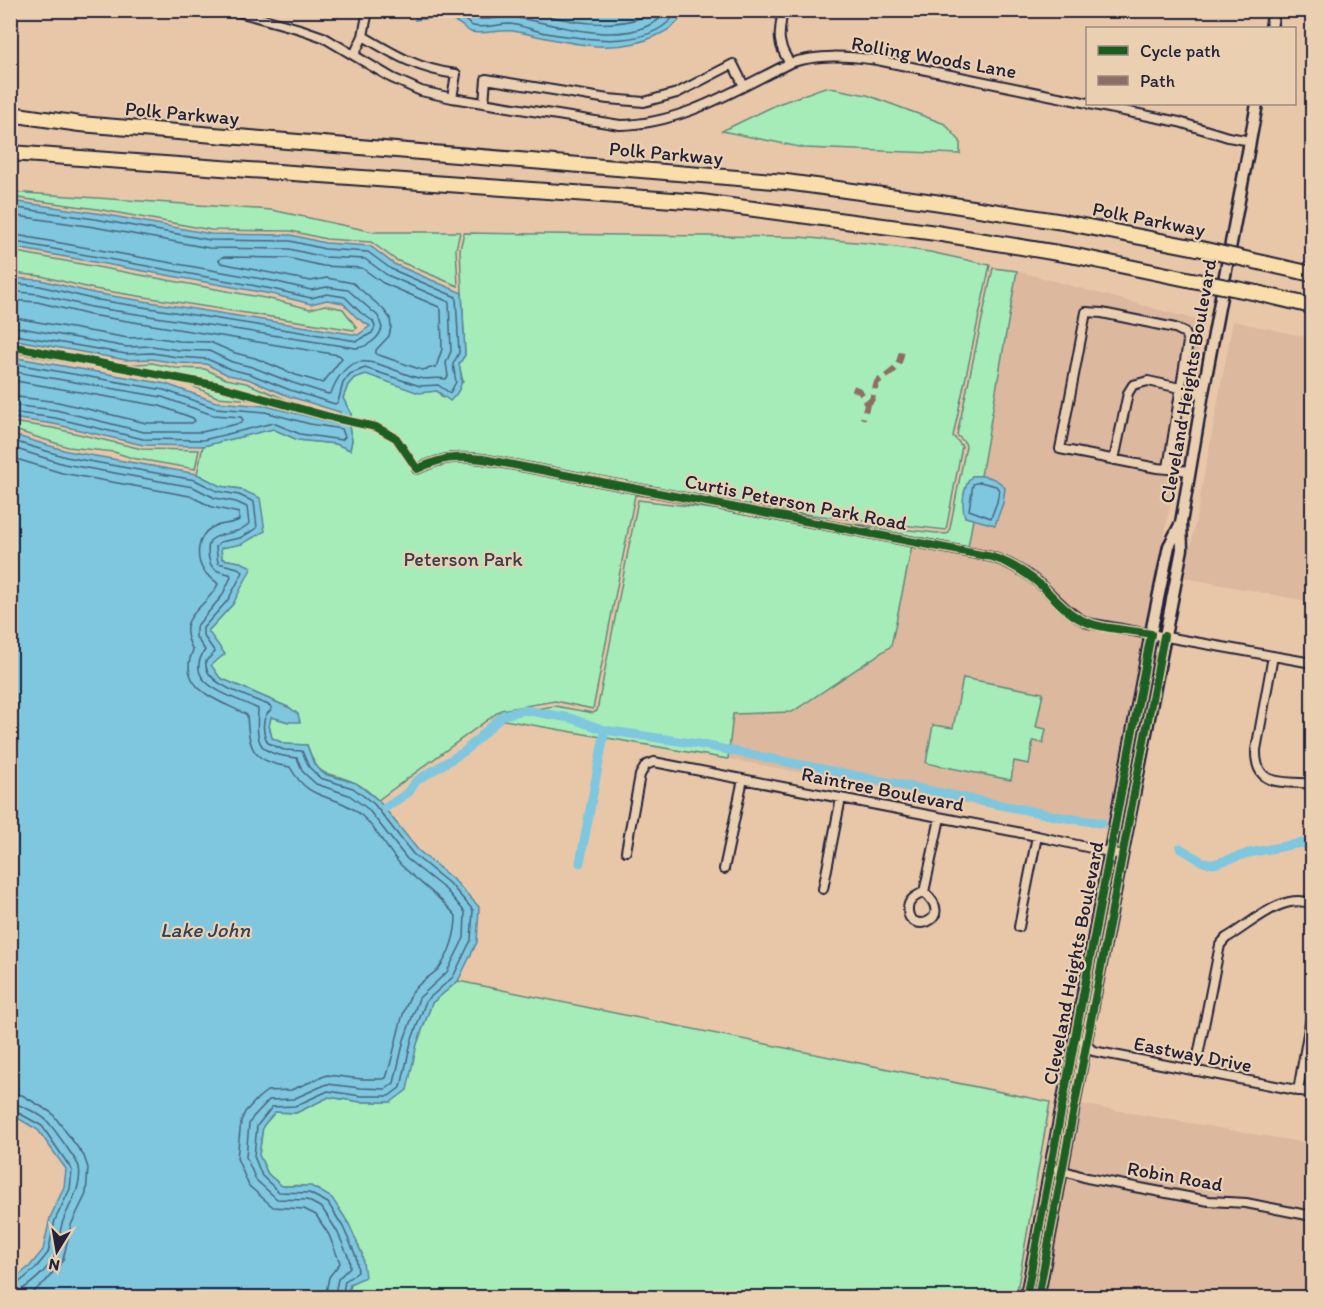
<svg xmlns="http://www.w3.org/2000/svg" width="1323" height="1308" viewBox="0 0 1323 1308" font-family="Itim,sans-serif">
<rect width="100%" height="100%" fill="#e8c7a9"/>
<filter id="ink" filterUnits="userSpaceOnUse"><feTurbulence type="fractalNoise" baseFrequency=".0167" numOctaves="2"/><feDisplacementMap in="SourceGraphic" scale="12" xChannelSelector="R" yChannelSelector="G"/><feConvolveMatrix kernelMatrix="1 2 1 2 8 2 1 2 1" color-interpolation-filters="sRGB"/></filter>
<g filter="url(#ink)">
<path fill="#dbb89e" d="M1017,271l187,51 -12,64 -7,-2 8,-42 -6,-14 -11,-5 -73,-15 -17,-1 -5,5 -26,136 4,6 97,19h20l-29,155 -57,-10 -16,-8 -30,-29 -33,-23 -43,-11 5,-28 16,5 10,-7 4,-14 2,-15 -5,-7 -19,-5z
M1089,318l85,15 7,4 3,5 -7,40 -29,-6 -11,1 -12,9 -14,68 -46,-9z
M1233,321l79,17v264l-127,-24z
M1140,387h7l29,5 -12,71 -44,-7 13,-65z
M912,546l78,16 17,5 31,22 31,30 7,4 10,5 60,10 -36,192 -382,-71 5,-45 59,-2 99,-66z
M1079,1104l233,40v67l-65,-13 -37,-2 -143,-28z
M1065,1178l143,28 37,2 67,14v75l-269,1z"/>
<path fill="#a6ecb9" stroke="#64877a" stroke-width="1.5" d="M825,87l42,8 78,29 15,17v13l-156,-6 -82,-17 56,-27z
M11,192l261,18 102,22h86l-4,17 2,37 -62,-26 -25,-18 -45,-3 -35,-8 -80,-1 -114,-21 -86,-12z
M464,233l334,4 69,6 63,9 60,13 -37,171 9,10 -16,84 -311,-35 -42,214 -38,-8 -54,9 -123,90c-7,-6 -15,-14 -23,-17 -30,-15 -34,1 -48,-38l-22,-1 -13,-6 -3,-13 2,-8 18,5 1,-14 -70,-30 -10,-14 -2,-33 25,-27 7,-42 -18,-3 -1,-11 21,-4 -1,-55 -21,-3 -23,-12 6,-28 70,-17 25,11 38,4 14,6 2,-10 -3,-13 2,-13 -8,-16 5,-13 6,-7 12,-4 53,18 18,-1 6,7 20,-16 -4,-18 6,-9 -5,-106z
M11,251l259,48 40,10 15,-4 18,4 14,19 -3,2 -260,-41 -53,-13 -30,-3z
M993,268l24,3 -36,205h-9l-7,41 8,2 -5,28 -123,-24 101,11 3,-1 17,-87 -1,-3 -8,-8z
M10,344l115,21 27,-2 24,5 29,1 21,10 20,4 41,17 34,11 8,6 -62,-16 -50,-4 -27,-12 -24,-6 -155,-27z
M11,422l42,6 89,21 57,1 -4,19 -63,-11 -18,-6 -46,-5 -57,-18z
M638,500l76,9 198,37 -21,100 -99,66 -59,2 -5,45 -230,-40 -1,-1 5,-4 53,-8 38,7 4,-2z
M963,678l80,15 -7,34 10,2 -3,14 -10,-2 -4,23 -15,-3 -3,19 -85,-17 7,-38 20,3z
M458,981l592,121 -34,195h-669l15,-43c-11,-24 -23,-59 -51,-67 -9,-3 -21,-1 -29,-1l-14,-12 -9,-19 4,-29 12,-14 21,1 33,-16 32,5h30l26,-58 15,-41z"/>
<path fill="#7ec7de" stroke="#59859d" stroke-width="1.5" d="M419,10h265v1c-4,12 -15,19 -26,24 -46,23 -97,5 -145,-4 -13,-2 -29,4 -42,1 -5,-2 -10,-8 -15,-10 -14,-6 -26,-4 -41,-2z
M11,201l85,12 115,21 80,1 34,8 45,3 24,18 68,29 3,62 -6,9c4,17 4,25 -9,37l-13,-10 -18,2 -53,-19 -12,4 -6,7 -5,13 8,16 -2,13 3,13 -2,10 -14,-6 -38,-4 -25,-11 -70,17 -60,-1 -89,-21 -43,-6v-61l155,27 50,18 50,4 72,18 2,-12 -52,-16 -40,-17 -20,-4 -22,-11 -30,-1 -24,-4 -26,1 -115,-21v-61l30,2 52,13 265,42 12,-9 -13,-8 -14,-15 -16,-3 -16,4 -40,-10 -260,-47z
M10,434l57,17 130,23 23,12 20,3 20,9 5,33 -23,13 -21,4 1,11 18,3 12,5 -19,37 -25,27 17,23 -14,11 9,13 70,30 8,6 2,8h-11l-18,-5 -2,9 3,12 13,6 22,1 7,19 10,10 32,9 22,17 40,50 37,31 24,26 -2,35 -19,39 -26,22 -15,41 -10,46 -16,12h-30l-32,-5 -33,16 -21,-1 -12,14 -4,29 9,19 14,12h29l21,12 17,26 13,30 3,23 -15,7 -3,13h-336v-15l19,-16 13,-16 7,-32 14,-31 2,-18 -28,-39 -27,-16z
M972,476c12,-1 25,1 33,12l-2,15 -8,22 -30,-8c-4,-12 -2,-31 7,-41z"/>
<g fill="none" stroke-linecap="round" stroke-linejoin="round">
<path stroke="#47647c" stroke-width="1.5" d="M424,10l2,2c12,-1 25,0 36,6 4,2 7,7 11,8 11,3 25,-2 37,-2 12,1 24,7 36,9 38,6 108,19 132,-23
M464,10c3,3 8,7 12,8 11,4 25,-3 37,-1 46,7 119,36 156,-7
M524,10c42,11 94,24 133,0
M10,207l85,12 115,21 80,1 35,8 43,3 23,17 65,28 3,56 -6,11 3,18 -6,11 -12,-8 -18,1 -55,-18 -15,6 -7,9 -5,19 -3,2 -45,-14 -40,-16 -20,-5 -23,-10 -30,-2 -25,-4 -26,1 -116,-20
M10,215l84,12 115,21 80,1 35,8 41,2 22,16 62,27 2,49 -5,12 2,13 -2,3c-9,-2 -19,1 -28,-1 -39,-11 -67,-37 -87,15l-3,1 -35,-11 -41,-16 -20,-5 -23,-11 -31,-1 -26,-4 -25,1 -117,-21
M10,234l263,47 38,9 16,-3 21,3 30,26 4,12c-3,11 -15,19 -26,20l-265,-41 -53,-13 -28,-3
M10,241l262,48 39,9 16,-4 18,3 16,16 12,8 2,6 -3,6 -15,8 -265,-42 -52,-13 -30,-3
M222,257l66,1 35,8 39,2 21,15 56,24 2,3 1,39 -6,18 -14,3 -46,-16v-4l13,-14 2,-9 -1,-9 -7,-9 -30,-26 -26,-5 -16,3 -90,-18 -2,-3z
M10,300l27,2 53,13 249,40 3,3 -19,25 -27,-8 -41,-17 -20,-5 -25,-11 -31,-1 -27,-4 -24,1 -118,-21
M10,363l154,27 51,18 50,4 45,12 32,5 3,8 -3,3 -42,-6 -27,-11 -70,17 -60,-1 -88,-21 -45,-6
M10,371l152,26 51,18 28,2 2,3 -2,3 -39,9h-58l-88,-22 -46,-5
M10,380l150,26 33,12 2,3 -3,2h-46l-88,-21 -48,-6
M10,440l56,17 129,23 22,11 22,4 15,7 3,26 -17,10 -20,4 -4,5 2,16 20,5 5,4 -15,28 -25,28v7l12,17 -9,9c-4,24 47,37 65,45v4c-10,7 -9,22 -3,33l16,7 18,1 7,16 11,11 33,10 21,16 39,50 38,31 22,25 -2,30 -18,37 -27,24 -15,41 -10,45 -12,9h-28l-33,-5 -33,15 -23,1 -15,19 -3,30 8,20 17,16 30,1 19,10 15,24 13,29 2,16 -13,9 -3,17
M10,447l54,17 129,23 22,11 21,4 11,5 2,17c-4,3 -8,6 -12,7 -18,6 -33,2 -28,28 2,12 11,13 21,15l1,3 -9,19 -26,31v10l9,13c-25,35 31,47 53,59 -2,37 -1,44 39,49l6,14 13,12 33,11 19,14 39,50 39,31 19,22 -1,26 -17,34 -28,26 -15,42 -10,43 -8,6 -25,-1 -34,-4 -34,15 -24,1 -16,17 -4,7 -3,33 10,23 21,19 30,1 15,8 15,23 12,27 1,9 -12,12 -4,19
M10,457l52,16 128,23 22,11 27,6v7c-9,5 -19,3 -28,8 -14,8 -16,31 -7,43 4,6 10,8 14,13 -12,26 -45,31 -25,66 -18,40 29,51 54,65 2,34 5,47 43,52 21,38 43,24 71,48 16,14 26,35 40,50 18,18 39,31 55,51 0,17 -6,38 -17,52 -8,9 -21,14 -27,25 -14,26 -16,57 -26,85l-3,1h-21l-35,-4 -36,15 -24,1 -9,7 -13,14 -4,9 -4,37 12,28 24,21 31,2 12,6 13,20 11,28 -11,14 -4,21
M980,482l16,4 3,4 -2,12 -6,16 -22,-8 4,-26z
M10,1093l12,2 30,18 32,43 4,12 -2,26 -15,31 -8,35 -17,21 -20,17
M10,1103c8,0 32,12 37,18 5,5 31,41 32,46 4,21 -11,38 -17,57 -3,10 -3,22 -7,31 -5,13 -31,38 -45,38
M10,1110l5,1 27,15 30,44 -2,19 -15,31 -7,33 -14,17 -18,15 -6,1"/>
<path stroke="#7ec7de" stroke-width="9" d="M385,808l24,-16 7,-11 49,-30 38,-36 21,-5 46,8 35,12 93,14 362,73 42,6
M1180,848l23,14 11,2 35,-11 52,-10 11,4
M580,863l25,-133"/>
<g stroke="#22223b" stroke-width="12">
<path id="street" d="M231,10l69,19 23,8 69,41 29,13 31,7 168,27c62,-1 115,-35 170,-62 29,-9 57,-7 87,-3l211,43
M783,10c-4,24 -7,33 7,53
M363,36c32,19 55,33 93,38l-4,24
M354,55l9,-19 5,-26
M484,103l2,-24 122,20 36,3 33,-9 56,-29 11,22
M1089,104l90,18 49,15 23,4
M1114,460l14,-67 5,-8 15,-4 55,12
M1168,468l20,-126 -3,-9 -10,-5 -73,-15 -16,-1 -26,137 97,19 33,3
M417,469c27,-12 37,-13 66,-10l509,98c18,6 34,15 49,28 16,14 27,29 47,38l224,40
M1273,656l-17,94c-1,39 27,30 56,34
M626,851l14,-76 6,-10 8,-3 383,74 85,19
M724,869l19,-90
M823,889l18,-91
M924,892c34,29 -18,44 -16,16 1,-9 8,-12 16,-16l16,-74
M1019,927l18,-91
M1082,1041l11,10 219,42
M1195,1071l25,-126 6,-7c24,-13 57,-47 86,-34
M1298,1091l14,-80
M1058,1169l29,9 122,23 37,2 66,13"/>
</g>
<g stroke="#22223b" stroke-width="15">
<path id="secondary" d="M1271,28l3,-18
M1026,1298l127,-675 16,-77 11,-21
M1038,1298l47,-254 97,-495 -1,-26 22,-130 54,-289"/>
</g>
<g stroke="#22223b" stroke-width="18">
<path id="highway" d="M10,114l70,10 706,58 148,20 129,20 134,26
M10,153l691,49 235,31 140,23 116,24
M1263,263l49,11
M1257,293l55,13"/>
</g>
<use href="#street" stroke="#eacfb1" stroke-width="8"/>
<use href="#secondary" stroke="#eacfb1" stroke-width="10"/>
<use href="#highway" stroke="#f9deab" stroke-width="14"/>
<g stroke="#22223b" stroke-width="18" stroke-linecap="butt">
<path id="highway-bridge" d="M1197,248l66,15
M1192,280l65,13"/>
</g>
<use href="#highway-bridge" stroke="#f9deab" stroke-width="14"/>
<path stroke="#8d6e63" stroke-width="6" stroke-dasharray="12 6" stroke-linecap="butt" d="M853,388l7,3 7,14 -4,14
M867,405l5,-6 5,-17c16,-11 22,-11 25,-33"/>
<g stroke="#eacfb1" stroke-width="11">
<path id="cycleway" d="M10,346l209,40 115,32 42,9 20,11 21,31c27,-12 37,-13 66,-10l509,98c19,6 36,17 51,30 11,11 22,24 35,31 21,12 50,11 73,16l-125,664
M1038,1298l126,-662"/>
</g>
<use href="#cycleway" stroke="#1b5e20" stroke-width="8"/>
</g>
</g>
<g text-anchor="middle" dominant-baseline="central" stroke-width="4.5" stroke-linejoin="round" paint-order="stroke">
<g font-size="20" fill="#22223b" stroke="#eacfb1">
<text transform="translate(934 57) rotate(10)">Rolling Woods Lane</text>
<text transform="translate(182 113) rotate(5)">Polk Parkway</text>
<text transform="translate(666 153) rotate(5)">Polk Parkway</text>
<text transform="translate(1149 219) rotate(11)">Polk Parkway</text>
<text transform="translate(1188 381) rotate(-80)">Cleveland Heights Boulevard</text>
<text transform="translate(796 502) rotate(11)">Curtis Peterson Park Road</text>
<text transform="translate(883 789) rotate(11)">Raintree Boulevard</text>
<text transform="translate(1073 963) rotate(-79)">Cleveland Heights Boulevard</text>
<text transform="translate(1193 1054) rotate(11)">Eastway Drive</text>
<text transform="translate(1175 1176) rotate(10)">Robin Road</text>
</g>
<g font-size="20" fill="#36404e" stroke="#eacfb1">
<text x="463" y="559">Peterson Park</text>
</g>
<g font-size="21" font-style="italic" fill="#34435c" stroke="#eacfb1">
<text x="205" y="929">Lake John</text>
</g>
</g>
<rect width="1323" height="1308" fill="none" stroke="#eacfb1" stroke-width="36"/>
<rect x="18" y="18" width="1287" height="1272" fill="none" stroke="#22223b" stroke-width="2" filter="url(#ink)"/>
<rect x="1086" y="27" width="210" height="78" fill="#eacfb1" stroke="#9a8a82" stroke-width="1.5"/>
<rect x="1098" y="46" width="30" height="9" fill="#1b5e20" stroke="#9a8a82" stroke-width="1.5"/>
<text x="1140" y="57" font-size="18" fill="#22223b">Cycle path</text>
<rect x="1098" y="76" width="30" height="9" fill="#8d6e63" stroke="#9a8a82" stroke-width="1.5"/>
<text x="1140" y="87" font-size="18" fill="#22223b">Path</text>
<g transform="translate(57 1251) rotate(191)" stroke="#eacfb1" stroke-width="4.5" paint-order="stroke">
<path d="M0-4.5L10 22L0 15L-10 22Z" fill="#22223b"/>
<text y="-9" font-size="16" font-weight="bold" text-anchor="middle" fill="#22223b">N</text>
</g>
</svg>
